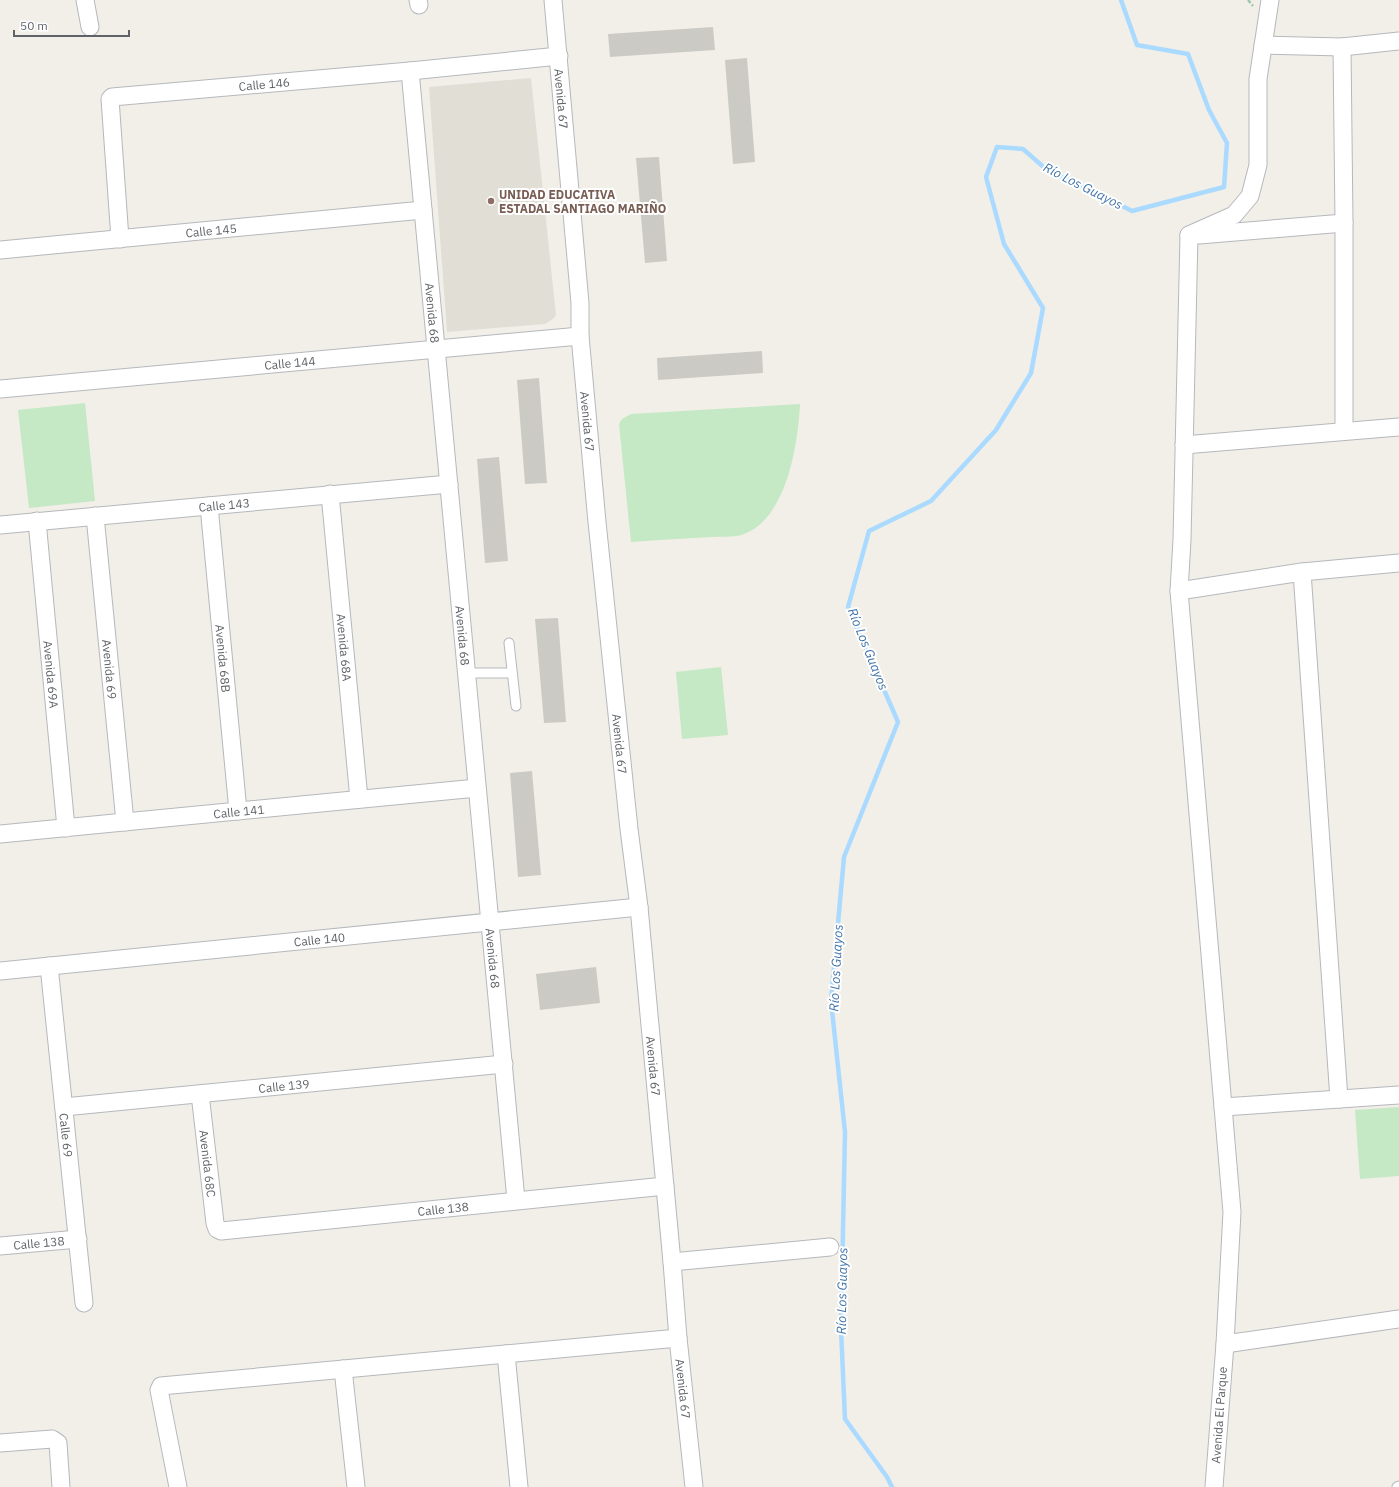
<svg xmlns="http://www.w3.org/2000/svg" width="1399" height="1487" viewBox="0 0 1399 1487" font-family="'IBM Plex Sans',sans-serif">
<rect width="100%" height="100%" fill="#f1efe8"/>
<path fill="#e1ded6" d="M531,78l25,237 -3,4 -8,5 -98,8 -18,-245z"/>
<path fill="#c5e8c5" d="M85,403l10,98 -66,7 -11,-98z
M800,404c-2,40 -13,114 -56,130 -9,4 -22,2 -31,3 -27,1 -54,3 -82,5l-12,-118 3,-5 9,-5z
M721,667l7,68 -46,4 -6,-67z
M1399,1107v69l-39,3 -5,-69z"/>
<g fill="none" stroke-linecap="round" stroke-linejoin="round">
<path stroke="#aadaff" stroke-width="4.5" d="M892,1487l-5,-10 -42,-58 -4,-90 4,-197 -14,-131 13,-144 54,-135 -50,-115 21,-76 62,-30 65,-71 35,-57 12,-65 -39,-64 -18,-67 11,-30 26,2 24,21 46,21 39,20 92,-24 3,-44 -18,-33 -21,-56 -51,-9 -16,-45"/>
</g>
<path fill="#cccac5" d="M713,27l2,23 -105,7 -2,-23z
M747,58l8,104 -22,2 -8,-104z
M659,157l8,104 -22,2 -9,-105z
M762,351l1,22 -105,7 -1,-22z
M539,378l8,105 -22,1 -8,-104z
M499,457l9,104 -23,2 -8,-104z
M558,618l8,104 -22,1 -9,-104z
M532,771l9,104 -23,2 -8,-104z
M596,967l4,36 -60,7 -4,-36z"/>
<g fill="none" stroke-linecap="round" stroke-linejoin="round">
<g stroke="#b5b8bc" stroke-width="11">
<path id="lane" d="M509,643l7,63
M466,673h46
M1397,1487l2,-1"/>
</g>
<g stroke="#b5b8bc" stroke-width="19">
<g id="street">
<path d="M85,0l5,27"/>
<path d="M418,0l1,5"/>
<path id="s1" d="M553,0l27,303v33l17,186 32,307 10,78 33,355 6,76 16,149"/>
<path d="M1263,45l79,2 57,-6"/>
<path d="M1342,47l2,176v208"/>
<path id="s2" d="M410,71l106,1129"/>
<path d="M1189,235l-7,305 -3,51 53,621 -7,132 -11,143"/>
<path d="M1189,235l45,-20 16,-19 8,-31v-86l12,-79"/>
<path d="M1199,235l145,-12"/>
<path id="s3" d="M120,239l-10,-140 2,-2 298,-26 149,-15"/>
<path id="s4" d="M0,250l423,-40"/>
<path id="s5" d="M0,389l580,-53"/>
<path d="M1184,445l215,-18"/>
<path id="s6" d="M330,494l29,305"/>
<path id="s7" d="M209,506l29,305"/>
<path id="s8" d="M95,516l30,306"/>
<path id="s9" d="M37,521l29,307"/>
<path id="s10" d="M0,525l449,-41"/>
<path d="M1302,572l37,527"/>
<path d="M1179,591l123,-19 97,-9"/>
<path id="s11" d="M0,834l477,-46"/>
<path id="s12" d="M49,966l35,337"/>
<path id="s13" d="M0,971l639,-64"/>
<path id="s14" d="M200,1094l15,129 2,6 4,2 444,-45"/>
<path id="s15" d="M64,1107l440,-43"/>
<path d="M1223,1107l176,-12"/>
<path id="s16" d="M0,1246l78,-7"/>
<path d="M672,1262l158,-15"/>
<path d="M1225,1344l174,-25"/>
<path d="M506,1354l13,133"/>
<path d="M343,1369l13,118"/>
<path d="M0,1443l52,-4 6,4 3,44"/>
<path d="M178,1487l-19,-97 2,-4 517,-48"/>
</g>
</g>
<path stroke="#9cc7a9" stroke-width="2.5" stroke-dasharray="4 2" stroke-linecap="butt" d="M1248,0l5,6"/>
<use href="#lane" stroke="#fff" stroke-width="9"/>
<use href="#street" stroke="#fff" stroke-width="17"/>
</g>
<circle fill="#8d6e63" stroke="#fff" stroke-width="1.5" cx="491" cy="201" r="4"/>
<g text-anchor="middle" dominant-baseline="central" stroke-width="4" stroke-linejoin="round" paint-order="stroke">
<g font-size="12" fill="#5f6368" stroke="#fff">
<text stroke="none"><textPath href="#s3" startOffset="296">Calle 146</textPath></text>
<text stroke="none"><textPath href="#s1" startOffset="99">Avenida 67</textPath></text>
<text stroke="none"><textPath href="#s4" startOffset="212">Calle 145</textPath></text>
<text stroke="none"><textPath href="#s2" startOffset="243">Avenida 68</textPath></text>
<text stroke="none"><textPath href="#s5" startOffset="291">Calle 144</textPath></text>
<text stroke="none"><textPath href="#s1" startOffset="423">Avenida 67</textPath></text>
<text stroke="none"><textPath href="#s10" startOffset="225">Calle 143</textPath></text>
<text stroke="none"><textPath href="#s2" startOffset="567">Avenida 68</textPath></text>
<text stroke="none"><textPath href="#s6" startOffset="154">Avenida 68A</textPath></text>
<text stroke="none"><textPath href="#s7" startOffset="153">Avenida 68B</textPath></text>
<text stroke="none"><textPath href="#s8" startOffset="154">Avenida 69</textPath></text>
<text stroke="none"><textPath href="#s9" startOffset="154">Avenida 69A</textPath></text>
<text stroke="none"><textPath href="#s1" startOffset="747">Avenida 67</textPath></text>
<text stroke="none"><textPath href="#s11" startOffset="240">Calle 141</textPath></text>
<text stroke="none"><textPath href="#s13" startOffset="321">Calle 140</textPath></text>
<text stroke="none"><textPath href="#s2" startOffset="891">Avenida 68</textPath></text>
<text stroke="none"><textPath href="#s1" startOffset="1071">Avenida 67</textPath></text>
<text stroke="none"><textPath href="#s15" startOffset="221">Calle 139</textPath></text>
<text stroke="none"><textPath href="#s12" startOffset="170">Calle 69</textPath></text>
<text stroke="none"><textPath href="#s14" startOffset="70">Avenida 68C</textPath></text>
<text stroke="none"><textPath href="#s14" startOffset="364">Calle 138</textPath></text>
<text stroke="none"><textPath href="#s16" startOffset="39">Calle 138</textPath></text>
<text stroke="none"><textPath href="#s1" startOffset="1395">Avenida 67</textPath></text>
<text transform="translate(1219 1415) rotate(-86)">Avenida El Parque</text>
</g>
<g font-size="12" font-weight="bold" fill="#785e54" stroke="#fff" text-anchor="start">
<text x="499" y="194">UNIDAD EDUCATIVA<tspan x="499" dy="14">ESTADAL SANTIAGO MARIÑO</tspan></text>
</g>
<g font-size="13" font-style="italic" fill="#4174aa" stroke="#fff">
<text transform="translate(1083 186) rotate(27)">Río Los Guayos</text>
<text transform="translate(868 649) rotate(68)">Río Los Guayos</text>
<text transform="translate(836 968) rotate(-87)">Río Los Guayos</text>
<text transform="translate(842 1291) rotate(-89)">Río Los Guayos</text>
</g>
</g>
<path d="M14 30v6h115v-6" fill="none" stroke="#5f6368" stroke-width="2"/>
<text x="20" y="30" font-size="12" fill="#5f6368" stroke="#ffffff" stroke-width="3" paint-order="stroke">50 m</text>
</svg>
